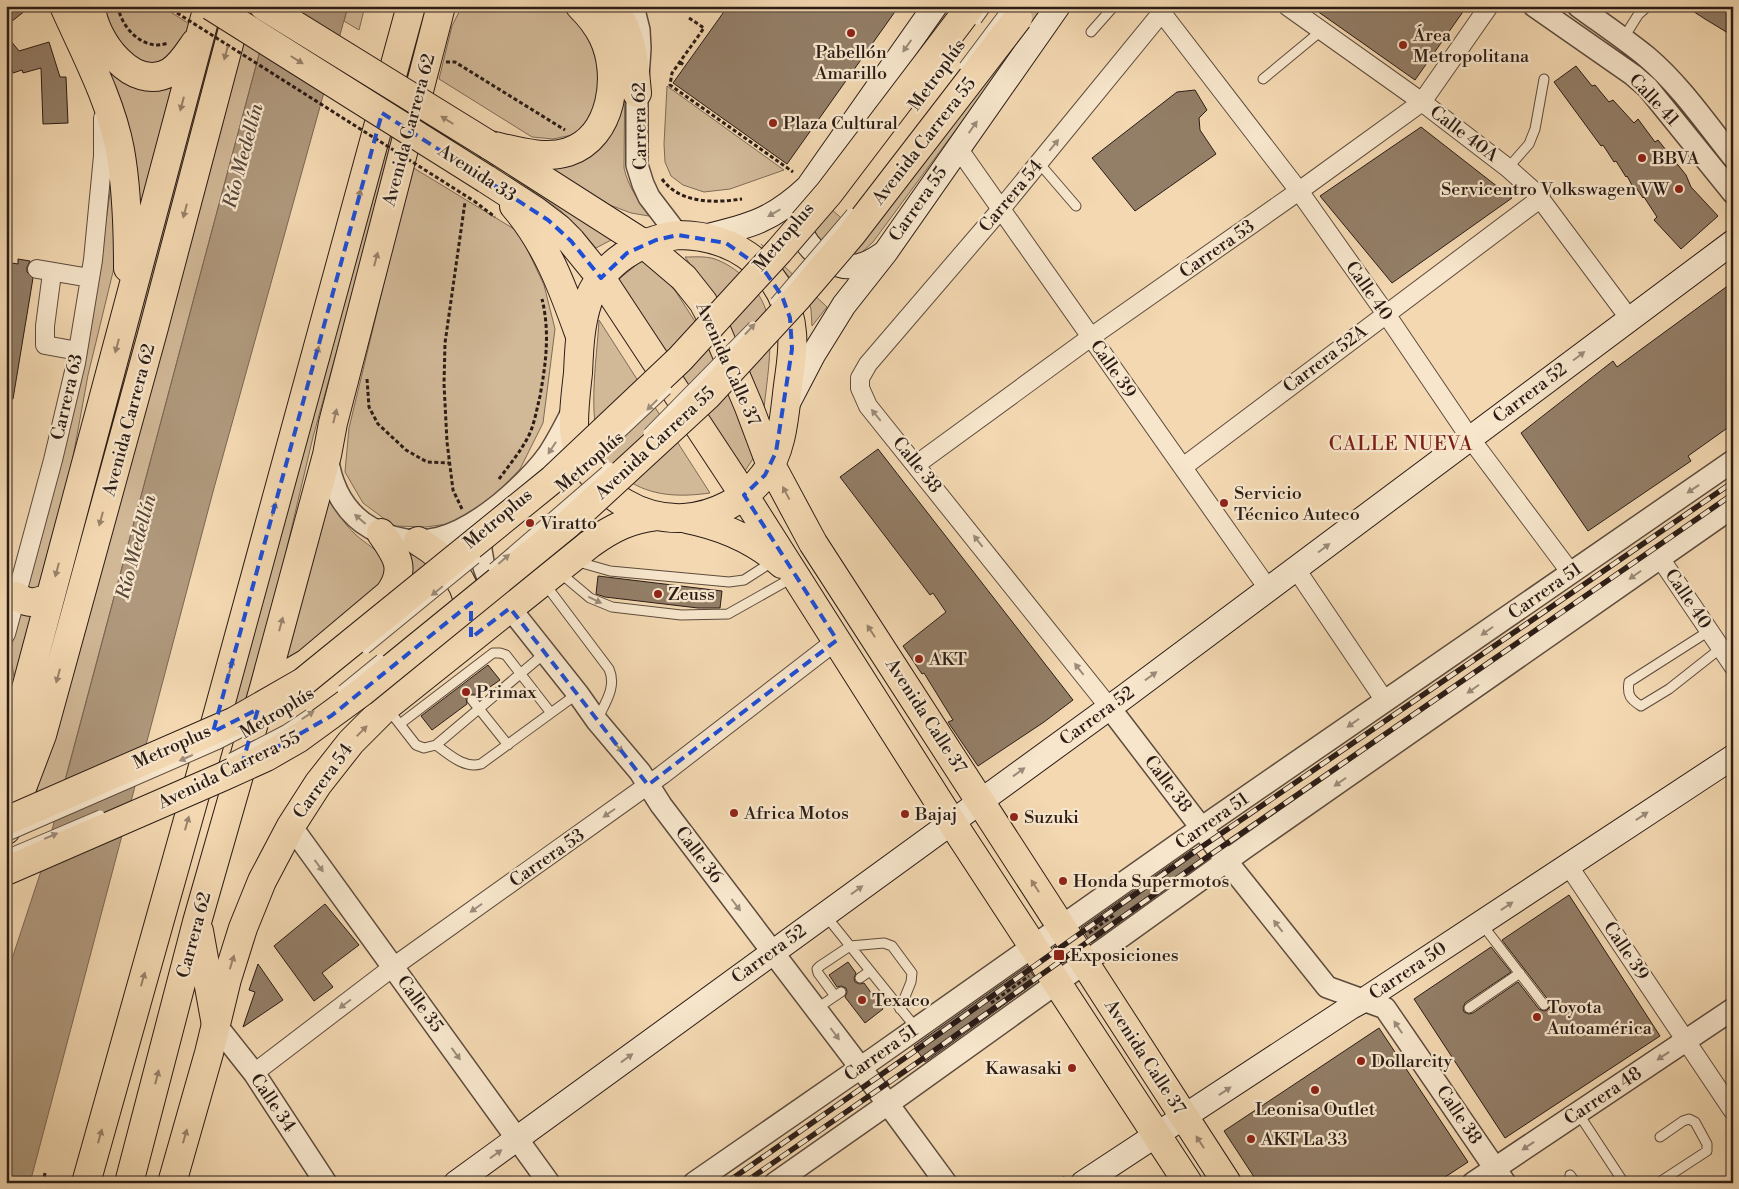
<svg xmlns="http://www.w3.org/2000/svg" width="1739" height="1189" viewBox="0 0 1739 1189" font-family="'Libre Bodoni',serif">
<rect width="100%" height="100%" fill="#f3d8b1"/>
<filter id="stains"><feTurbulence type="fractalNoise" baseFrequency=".004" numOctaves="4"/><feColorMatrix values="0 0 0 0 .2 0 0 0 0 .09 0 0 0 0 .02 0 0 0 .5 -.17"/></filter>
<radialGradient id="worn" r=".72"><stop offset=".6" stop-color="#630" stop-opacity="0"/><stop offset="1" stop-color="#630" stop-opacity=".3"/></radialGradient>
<path fill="#d1b897" stroke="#7e6a56" d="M98,6h63l30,19 -8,25 -18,18 -36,-4z
M217,6h9l-83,319 -114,402z
M247,6h25l-208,778 -29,13z
M348,6h17l-6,24 -15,-9z
M424,6h3l-59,232 -55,199 -61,259 -22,11z
M462,6h105l21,23 17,57 -19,42 -14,7 -19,4 -21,-2 -93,-58 13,-53z
M947,6h10l-141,190 46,40 109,-141 65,-89h11l-174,236 -12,11 -12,5 -35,-21 -6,-34z
M87,33l86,49 -37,142z
M625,57l-1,111c4,18 14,32 25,48l-18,-3 -24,-9 -63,-39 29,-5z
M667,86l117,84 -54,19 -26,3 -21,-7 -12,-9 -6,-14 -1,-18z
M114,162l5,85 -31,128 -19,104 -30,112 -14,2c33,-143 72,-286 89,-431z
M412,167l107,65 25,53 11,44 -12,94 -23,46 -37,39 -22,14 -35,5 -32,-1 -31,-23 -18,-31 4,-44z
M511,176l102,63 -17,9 -21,-24 -15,-14z
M761,244l66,63 -15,19 -1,-17 -4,-11z
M685,257c9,0 21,-1 30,2 27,10 51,36 54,65 3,28 -2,56 -5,84 -15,-40 -32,-79 -54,-116 -7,-12 -17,-23 -25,-35z
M642,260l18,13 16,19 20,31 17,31 43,100 -11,17 -127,-191z
M599,320l111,173c-29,4 -59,4 -84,-14 -6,-5 -16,-12 -20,-18 -21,-36 -9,-100 -7,-141z
M326,494c9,15 17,29 30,41 10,9 22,15 30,26l-1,18 -13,17 -61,51 -28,14z
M405,554l32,5 -40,33z
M21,609l13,3 -19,71 -5,-31z"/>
<path fill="#af987c" stroke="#7a6653" d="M272,6h76l-134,482 -184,695h-24v-206l35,-106z"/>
<path fill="#937e67" stroke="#2b1c16" d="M6,6h25l-25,20z
M728,6h171l-112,158 -114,-81z
M1310,6h157l-52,74z
M1685,6h48v30l-28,-17z
M6,35l13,16 30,-9 11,35h6l2,46 -25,1 -2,-56 -18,5 -1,-3 -9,3 -7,-23z
M1576,66l16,20 3,-1 14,17 4,-2 21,23 4,-4 17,23 3,-2 28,35 5,12 27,29 -37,33 -27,-29 3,-3 -13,-20 -1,1 -8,-12 -2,1 -6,-11 -1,1 -10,-16 -2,1 -11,-17 -2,1 -47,-64z
M1195,90l12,20 -8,8 1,12 16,24 -81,57 -43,-53 85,-66z
M1421,127l91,71 -120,85 -72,-87z
M18,259l12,2 -3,6v5l6,6 -20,121 -7,-1v-136l12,2z
M1733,282v142l-45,32 3,5 -103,70 -67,-98 92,-72 4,6z
M878,449l195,251 -29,22 -66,44 -30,-44 5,-2 -29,-47 -2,1 -19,-28 43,-34 -13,-19 -3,2 -90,-118z
M598,576l124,15 -2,17h-22l-93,-11 -9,-3z
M488,665l12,15 -23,16 -3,-2 -5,1 -3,3 1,6 -35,26 -11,-14z
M1193,849l10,13 -112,81 -10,-15z
M1569,895l91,141 -155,102 -91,-139 77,-52 20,25 -46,31 -2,5 1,4 5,2 4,-1 45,-31 21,27 5,2 3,-1 3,-3 -1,-6 -47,-61z
M325,904l34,41 -37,28 11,14 -19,14 -40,-55z
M1055,946l10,16 -2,1 -10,-15z
M848,962l8,11 -2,5 1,4 5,2 4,-1 19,26 -18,14 -20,-26 2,-5 -1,-4 -5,-2 -4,1 -8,-12z
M258,964l25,36 -40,27 12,-35 -6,-2z
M1027,966l10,15 -112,81 -11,-16z
M1379,1028l89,134 -32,21h-178l-34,-52z"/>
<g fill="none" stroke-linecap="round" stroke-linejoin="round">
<g stroke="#5d4b3d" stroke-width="11">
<path id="service" d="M1091,32l23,-26
M1623,39l15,-24 10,-9
M1263,79l58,-48
M1039,163l37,43
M1508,168l21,-24 6,-15 9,-50
M575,561l35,10 119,11 15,-2 28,-18
M559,572l31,26 22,9 69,8 47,-1 64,-36
M545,584l64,85c8,18 -4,34 -12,51
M1709,631l-80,51c-2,13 1,17 12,24l28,-17 52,-41
M472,700l36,45
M388,709l28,36 8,3 12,-3 109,-92
M400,724l93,-71h7l6,2 45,58
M436,745c13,9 28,24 45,19l96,-70
M826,916l90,112
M1481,923l63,82
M860,978l10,-7
M835,996l-17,-23 -1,-4 3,-3 30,-20 34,-3 8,3 20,27 -1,9 -11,27
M1469,1008l51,-35
M816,1009l25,-17
M1578,1113l46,70
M1570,1175l6,8
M1658,1183l49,-32v-7l-12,-22 -6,-3 -6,2 -23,16"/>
</g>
<g stroke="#5d4b3d" stroke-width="20">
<path id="minor" d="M1287,6l135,96 86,66 28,25 93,125
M1162,13l137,178 87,123 84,124 101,135
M958,148l311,442
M37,269l53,9
M52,273l-7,53v19l33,6
M917,464l174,-127 208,-146 123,-89 67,-96
M1183,467l358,-269
M1660,558l73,108
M1296,569l89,132
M6,634l47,-174 23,-97 17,-103 10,-104v-38
M1109,707l-241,-301 -8,-18v-10l8,-14 133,-155 166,-203
M1568,865l165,246
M254,1073l139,-106 269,-192 175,-135"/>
</g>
<g stroke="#5d4b3d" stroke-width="24">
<path id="tertiary" d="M633,6l6,24 1,18 -3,45v72l6,19 6,13 29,38
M1534,6l99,69 15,13 85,105
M1578,6c23,17 47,33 69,51 33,28 59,66 86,100
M327,456c4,29 17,57 44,72 49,27 89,8 129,-24 18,-15 35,-31 48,-49 10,-15 18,-31 26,-47
M482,518l-1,32 3,17 6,16 88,111 19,27 43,51 21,33 227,299 58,79
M1109,707l123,161 95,119 58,21 120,175
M291,826l258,357
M216,1025l38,48 72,110
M694,1183l182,-126 325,-229 532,-367
M775,1183l127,-89 344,-247 487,-340
M1473,1183l260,-174"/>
</g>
<g stroke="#2b1c16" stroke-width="26">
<path id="secondary" d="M799,210c-5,32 28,61 60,56 9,-2 17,-7 24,-12
M704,237c46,-11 69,-17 104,-50l127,-181
M789,401l24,-46 31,-50 41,-52 173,-247
M456,1183l668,-486 609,-455
M1083,1183l268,-176 13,-7 369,-243"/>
</g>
<g stroke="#2b1c16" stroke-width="30">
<path id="primary" d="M489,145l155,99 40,34 19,24 7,13 39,92 21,56 43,80 414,640
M486,179l48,31 25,19 12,12 30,37 143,217 207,326 237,362
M514,206c33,38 49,83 66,130
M678,235c59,0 109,38 114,98 2,20 -3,41 -5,61 -3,27 -6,59 -23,81 -18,25 -50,41 -80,43 -42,2 -84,-22 -102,-61 -3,-6 -6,-12 -7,-19 -3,-18 1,-46 3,-65 1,-23 2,-49 10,-72 14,-38 52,-61 90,-66z
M687,519c35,7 68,21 95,45
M418,541c33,20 54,45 53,86
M172,1183l37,-130 18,-74 16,-51 19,-47 29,-55 27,-42 33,-42 36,-36 203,-162c22,-16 40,-25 67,-28"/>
</g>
<g stroke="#2b1c16" stroke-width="30">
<path id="trunk" d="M64,6c20,45 47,95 56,144 7,39 8,79 8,118
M91,6c2,33 42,88 79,66 11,-7 18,-19 25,-29
M612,6c21,28 22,54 25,87
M489,145c25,5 54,15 79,7 45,-15 53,-78 35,-115 -6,-13 -13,-21 -23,-31
M16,596c13,9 21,7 34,1
M264,688l43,-25 82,-69c18,-25 8,-38 -8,-61
M6,771l10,-45 192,-720
M6,830l36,-95 111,-404 86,-325
M199,931l17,94
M86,1183l132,-470 193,-707
M129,1183l68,-261 67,-234 63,-233 6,-32 108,-417"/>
</g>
<path stroke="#2b1c16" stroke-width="3" stroke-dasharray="4 2.5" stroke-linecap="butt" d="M118,6c3,22 26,46 50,37
M689,18l15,10 -32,45 -2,12 123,87
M446,62h9l110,68
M680,62l5,4
M852,72l8,6
M662,179c18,25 53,24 80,20
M474,201l21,16
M367,379l2,28 9,17 28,26 21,12 22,1
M499,479c11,-15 23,-29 31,-46 5,-12 7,-25 10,-37 6,-33 10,-64 2,-97
M462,509l-9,-19 -6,-48 -3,-58 1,-41 20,-141
M1089,933l25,-18
M991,1003l38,-27
M43,1183l2,-10
M1056,1183l9,-6"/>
<use href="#service" stroke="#f7e6cc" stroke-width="9"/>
<use href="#minor" stroke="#f7e6cc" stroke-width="18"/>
<use href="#tertiary" stroke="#f7e6cc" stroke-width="21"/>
<use href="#secondary" stroke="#f7e6cc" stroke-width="24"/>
<use href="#primary" stroke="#f3d8b1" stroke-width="28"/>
<use href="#trunk" stroke="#f3d8b1" stroke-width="28"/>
<g stroke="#2b1c16" stroke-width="5.5">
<path id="rail" d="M726,1183l186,-130 291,-207 530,-364
M744,1183l174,-121 292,-207 523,-361"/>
</g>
<use href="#rail" stroke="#f7e6cc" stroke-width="4" stroke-dasharray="11" stroke-linecap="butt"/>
<g stroke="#5d4b3d" stroke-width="11" stroke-linecap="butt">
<path id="service-bridge" d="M977,20l10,-14
M964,66l42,-56
M775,302l76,-89
M648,433l105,-107
M587,465l80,-75
M493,568l117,-101
M366,649l110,-90
M342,690l38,-31
M231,758l54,-28 24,-16
M6,837l211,-92 41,-21 44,-27
M6,855l94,-40"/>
</g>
<g stroke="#2b1c16" stroke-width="30" stroke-linecap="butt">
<path id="primary-bridge" d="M211,6l275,173
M264,6l225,139
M6,821l229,-100 68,-39 250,-203 127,-120 99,-108 50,-58 142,-187
M6,871l216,-94 44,-20 33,-19 63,-46 205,-167 140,-129 91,-99 53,-62 167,-217"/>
</g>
<path stroke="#2b1c16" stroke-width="3" stroke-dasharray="4 2.5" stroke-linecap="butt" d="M166,6l308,195"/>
<use href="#service-bridge" stroke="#f7e6cc" stroke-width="9"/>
<use href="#primary-bridge" stroke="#f3d8b1" stroke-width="28"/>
</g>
<defs><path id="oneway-solid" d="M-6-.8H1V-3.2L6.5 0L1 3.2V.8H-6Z" transform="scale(1.25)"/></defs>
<g fill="#9b8b7a">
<use href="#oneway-solid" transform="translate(907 46) rotate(125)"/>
<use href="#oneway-solid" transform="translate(973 127) rotate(-55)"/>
<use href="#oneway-solid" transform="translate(1054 145) rotate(-51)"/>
<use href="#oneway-solid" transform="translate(774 213) rotate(150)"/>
<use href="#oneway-solid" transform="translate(750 329) rotate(-47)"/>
<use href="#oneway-solid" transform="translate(1579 356) rotate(-37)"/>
<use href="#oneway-solid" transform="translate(652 405) rotate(135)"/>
<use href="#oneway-solid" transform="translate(876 415) rotate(-129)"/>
<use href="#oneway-solid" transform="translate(552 448) rotate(123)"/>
<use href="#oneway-solid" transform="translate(1693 489) rotate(146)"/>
<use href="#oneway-solid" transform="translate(360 519) rotate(-139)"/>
<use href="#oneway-solid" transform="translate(978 541) rotate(-128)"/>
<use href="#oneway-solid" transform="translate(1324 548) rotate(-37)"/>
<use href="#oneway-solid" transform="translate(504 559) rotate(-41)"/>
<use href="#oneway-solid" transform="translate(1635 575) rotate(145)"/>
<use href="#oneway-solid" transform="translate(437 591) rotate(141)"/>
<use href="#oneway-solid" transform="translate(595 600) rotate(26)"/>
<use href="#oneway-solid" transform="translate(1487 631) rotate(145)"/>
<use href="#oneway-solid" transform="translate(1079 669) rotate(-128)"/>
<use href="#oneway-solid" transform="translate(1151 676) rotate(-36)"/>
<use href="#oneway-solid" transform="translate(1473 689) rotate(145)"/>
<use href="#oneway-solid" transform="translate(308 715) rotate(-33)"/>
<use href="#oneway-solid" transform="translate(1353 723) rotate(145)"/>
<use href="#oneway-solid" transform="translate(618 747) rotate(49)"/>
<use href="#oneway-solid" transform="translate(186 758) rotate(156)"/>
<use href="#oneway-solid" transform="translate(1019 772) rotate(-36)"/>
<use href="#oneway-solid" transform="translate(1340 782) rotate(145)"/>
<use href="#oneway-solid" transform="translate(609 813) rotate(145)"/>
<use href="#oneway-solid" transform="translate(1642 816) rotate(-33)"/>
<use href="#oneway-solid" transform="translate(51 836) rotate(-23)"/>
<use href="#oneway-solid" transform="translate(319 866) rotate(54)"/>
<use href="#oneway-solid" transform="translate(857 890) rotate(-36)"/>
<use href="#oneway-solid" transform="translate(736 905) rotate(53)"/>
<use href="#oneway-solid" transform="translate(1507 906) rotate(-34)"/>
<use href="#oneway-solid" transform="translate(476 908) rotate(145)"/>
<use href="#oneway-solid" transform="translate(1278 926) rotate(-128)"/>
<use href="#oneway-solid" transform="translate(345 1004) rotate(143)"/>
<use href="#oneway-solid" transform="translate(1398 1027) rotate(-124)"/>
<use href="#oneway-solid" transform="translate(835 1034) rotate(53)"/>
<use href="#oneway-solid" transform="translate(456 1054) rotate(54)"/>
<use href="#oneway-solid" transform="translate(1663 1056) rotate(146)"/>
<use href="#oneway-solid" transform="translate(627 1058) rotate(-36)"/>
<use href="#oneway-solid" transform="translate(1225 1091) rotate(-34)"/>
<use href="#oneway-solid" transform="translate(1528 1146) rotate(146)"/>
<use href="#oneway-solid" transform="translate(496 1154) rotate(-36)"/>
</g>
<g fill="#99836b">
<use href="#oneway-solid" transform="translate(226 53) rotate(105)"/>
<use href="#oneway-solid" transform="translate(297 60) rotate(32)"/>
<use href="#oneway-solid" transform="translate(182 104) rotate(105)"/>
<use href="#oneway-solid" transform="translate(447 120) rotate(-148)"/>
<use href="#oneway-solid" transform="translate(359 196) rotate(-75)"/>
<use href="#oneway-solid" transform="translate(185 211) rotate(105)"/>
<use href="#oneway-solid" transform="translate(376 259) rotate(-75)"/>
<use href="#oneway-solid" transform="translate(117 346) rotate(105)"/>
<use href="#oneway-solid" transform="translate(317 353) rotate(-75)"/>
<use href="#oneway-solid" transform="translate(335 416) rotate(-76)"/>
<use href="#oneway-solid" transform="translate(786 493) rotate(-118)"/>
<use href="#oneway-solid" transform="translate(274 509) rotate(-75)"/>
<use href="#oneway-solid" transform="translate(101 519) rotate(105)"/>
<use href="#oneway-solid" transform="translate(57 570) rotate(105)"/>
<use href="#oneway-solid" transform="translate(281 624) rotate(-75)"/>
<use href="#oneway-solid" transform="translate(871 631) rotate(-123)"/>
<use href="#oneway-solid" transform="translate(231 666) rotate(-75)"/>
<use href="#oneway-solid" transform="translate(58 676) rotate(105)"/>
<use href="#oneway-solid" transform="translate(362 731) rotate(-45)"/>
<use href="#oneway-solid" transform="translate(187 823) rotate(-74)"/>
<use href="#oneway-solid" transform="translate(1035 886) rotate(-123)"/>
<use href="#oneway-solid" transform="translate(232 962) rotate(-73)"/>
<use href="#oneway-solid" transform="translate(143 979) rotate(-74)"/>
<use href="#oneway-solid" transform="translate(157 1077) rotate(-76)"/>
<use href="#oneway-solid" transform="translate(100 1136) rotate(-74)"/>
<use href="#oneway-solid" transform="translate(185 1136) rotate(-74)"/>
<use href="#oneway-solid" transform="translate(1200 1142) rotate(-123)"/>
</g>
<path fill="none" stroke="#1d4ed8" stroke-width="4" stroke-dasharray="10 6" stroke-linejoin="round" d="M382,113l166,107 23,21 30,37 26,-25 29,-13 22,-5 48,8 38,27 18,26 8,22 2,31 -16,103 -11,23 -21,20 93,145 -189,145 -138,-177 -39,30v-35l-140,113 -90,52 17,-59 -45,23z"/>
<g fill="#8f2418" stroke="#f7e6cc" stroke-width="2">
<circle cx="851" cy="33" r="5"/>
<circle cx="1403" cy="45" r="5"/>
<circle cx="773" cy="123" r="5"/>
<circle cx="1642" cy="158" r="5"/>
<circle cx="1679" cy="189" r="5"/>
<circle cx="1224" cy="503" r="5"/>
<circle cx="530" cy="523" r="5"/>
<circle cx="658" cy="594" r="5"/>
<circle cx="919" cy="659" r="5"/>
<circle cx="466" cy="692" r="5"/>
<circle cx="734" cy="813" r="5"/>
<circle cx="905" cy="814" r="5"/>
<circle cx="1014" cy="817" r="5"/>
<circle cx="1063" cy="881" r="5"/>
<rect x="1053" y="949" width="12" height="12" rx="2.5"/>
<circle cx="862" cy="1000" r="5"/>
<circle cx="1537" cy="1017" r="5"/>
<circle cx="1361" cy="1061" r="5"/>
<circle cx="1072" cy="1068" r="5"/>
<circle cx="1315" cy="1090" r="5"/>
<circle cx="1251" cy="1139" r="5"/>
</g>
<g text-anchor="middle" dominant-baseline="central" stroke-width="4.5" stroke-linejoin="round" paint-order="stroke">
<g font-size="18" fill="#2b1c16" stroke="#f7e6cc" text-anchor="start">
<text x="1413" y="35">Área<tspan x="1413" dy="21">Metropolitana</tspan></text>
<text x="851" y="52" text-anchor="middle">Pabellón<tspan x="851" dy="21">Amarillo</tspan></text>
<text x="783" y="123">Plaza Cultural</text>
<text x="1652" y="158">BBVA</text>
<text x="1669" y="189" text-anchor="end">Servicentro Volkswagen VW</text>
<text x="1234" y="493">Servicio<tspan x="1234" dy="21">Técnico Auteco</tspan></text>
<text x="540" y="523">Viratto</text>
<text x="668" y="594">Zeuss</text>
<text x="929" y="659">AKT</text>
<text x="476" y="692">Primax</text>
<text x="744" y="813">Africa Motos</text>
<text x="915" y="814">Bajaj</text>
<text x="1024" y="817">Suzuki</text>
<text x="1073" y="881">Honda Supermotos</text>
<text x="1070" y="955">Exposiciones</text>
<text x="872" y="1000">Texaco</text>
<text x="1547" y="1007">Toyota<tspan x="1547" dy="21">Autoamérica</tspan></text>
<text x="1371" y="1061">Dollarcity</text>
<text x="1062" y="1068" text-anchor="end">Kawasaki</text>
<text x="1315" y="1109" text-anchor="middle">Leonisa Outlet</text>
<text x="1261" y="1139">AKT La 33</text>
</g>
<g font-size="18" fill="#2b1c16" stroke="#f7e6cc">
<text transform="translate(937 75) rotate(-54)">Metroplús</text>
<text transform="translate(1654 100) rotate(47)">Calle 41</text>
<text transform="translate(640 126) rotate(-91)">Carrera 62</text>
<text transform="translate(409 130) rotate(-75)">Avenida Carrera 62</text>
<text transform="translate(1464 134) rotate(37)">Calle 40A</text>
<text transform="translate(924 141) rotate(-52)">Avenida Carrera 55</text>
<text transform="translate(477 173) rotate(33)">Avenida 33</text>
<text transform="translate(1011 196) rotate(-50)">Carrera 54</text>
<text transform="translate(918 204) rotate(-55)">Carrera 55</text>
<text transform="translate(784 237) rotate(-50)">Metroplus</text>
<text transform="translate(1217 249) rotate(-35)">Carrera 53</text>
<text transform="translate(1369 291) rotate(55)">Calle 40</text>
<text transform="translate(1325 359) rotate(-37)">Carrera 52A</text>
<text transform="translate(728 364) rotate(66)">Avenida Calle 37</text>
<text transform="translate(1113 369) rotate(55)">Calle 39</text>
<text transform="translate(1530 393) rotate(-37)">Carrera 52</text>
<text transform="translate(67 397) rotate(-77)">Carrera 63</text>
<text transform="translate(129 420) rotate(-75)">Avenida Carrera 62</text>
<text transform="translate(655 443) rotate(-43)">Avenida Carrera 55</text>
<text transform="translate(590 462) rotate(-41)">Metroplús</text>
<text transform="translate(917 465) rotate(51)">Calle 38</text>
<text transform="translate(498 519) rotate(-40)">Metroplus</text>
<text transform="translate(1545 591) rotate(-35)">Carrera 51</text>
<text transform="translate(1688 599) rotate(56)">Calle 40</text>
<text transform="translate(277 713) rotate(-31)">Metroplús</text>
<text transform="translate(926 716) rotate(57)">Avenida Calle 37</text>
<text transform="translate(1097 716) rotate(-36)">Carrera 52</text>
<text transform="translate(172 747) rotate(-24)">Metroplus</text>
<text transform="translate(229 770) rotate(-26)">Avenida Carrera 55</text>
<text transform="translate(323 781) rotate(-54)">Carrera 54</text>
<text transform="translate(1168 784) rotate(53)">Calle 38</text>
<text transform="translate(1212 821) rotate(-35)">Carrera 51</text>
<text transform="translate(699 855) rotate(53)">Calle 36</text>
<text transform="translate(547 858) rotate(-35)">Carrera 53</text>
<text transform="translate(194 935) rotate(-75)">Carrera 62</text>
<text transform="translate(1626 951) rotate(56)">Calle 39</text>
<text transform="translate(769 954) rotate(-36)">Carrera 52</text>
<text transform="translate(1408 971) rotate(-34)">Carrera 50</text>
<text transform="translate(420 1004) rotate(54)">Calle 35</text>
<text transform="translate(881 1053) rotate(-35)">Carrera 51</text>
<text transform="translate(1145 1057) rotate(57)">Avenida Calle 37</text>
<text transform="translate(1603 1096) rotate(-34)">Carrera 48</text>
<text transform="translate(273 1103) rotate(56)">Calle 34</text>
<text transform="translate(1459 1115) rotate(56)">Calle 38</text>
</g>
<g font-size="19" font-style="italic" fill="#59473a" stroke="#f7e6cc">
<text transform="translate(243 156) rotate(-75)">Río Medellín</text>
<text transform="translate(136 547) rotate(-75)">Río Medellín</text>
</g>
<g font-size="19" letter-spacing="1" fill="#7a1f14" stroke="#f7e6cc">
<text x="1401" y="444">CALLE NUEVA</text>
</g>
</g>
<rect width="1739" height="1189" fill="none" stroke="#f3d8b1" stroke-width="25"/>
<rect x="8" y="8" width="1724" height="1174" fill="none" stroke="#2b1c16" stroke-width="2.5"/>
<rect x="12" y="12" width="1714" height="1164" fill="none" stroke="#2b1c16"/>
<rect width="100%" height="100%" filter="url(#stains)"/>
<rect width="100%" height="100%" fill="url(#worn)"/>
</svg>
